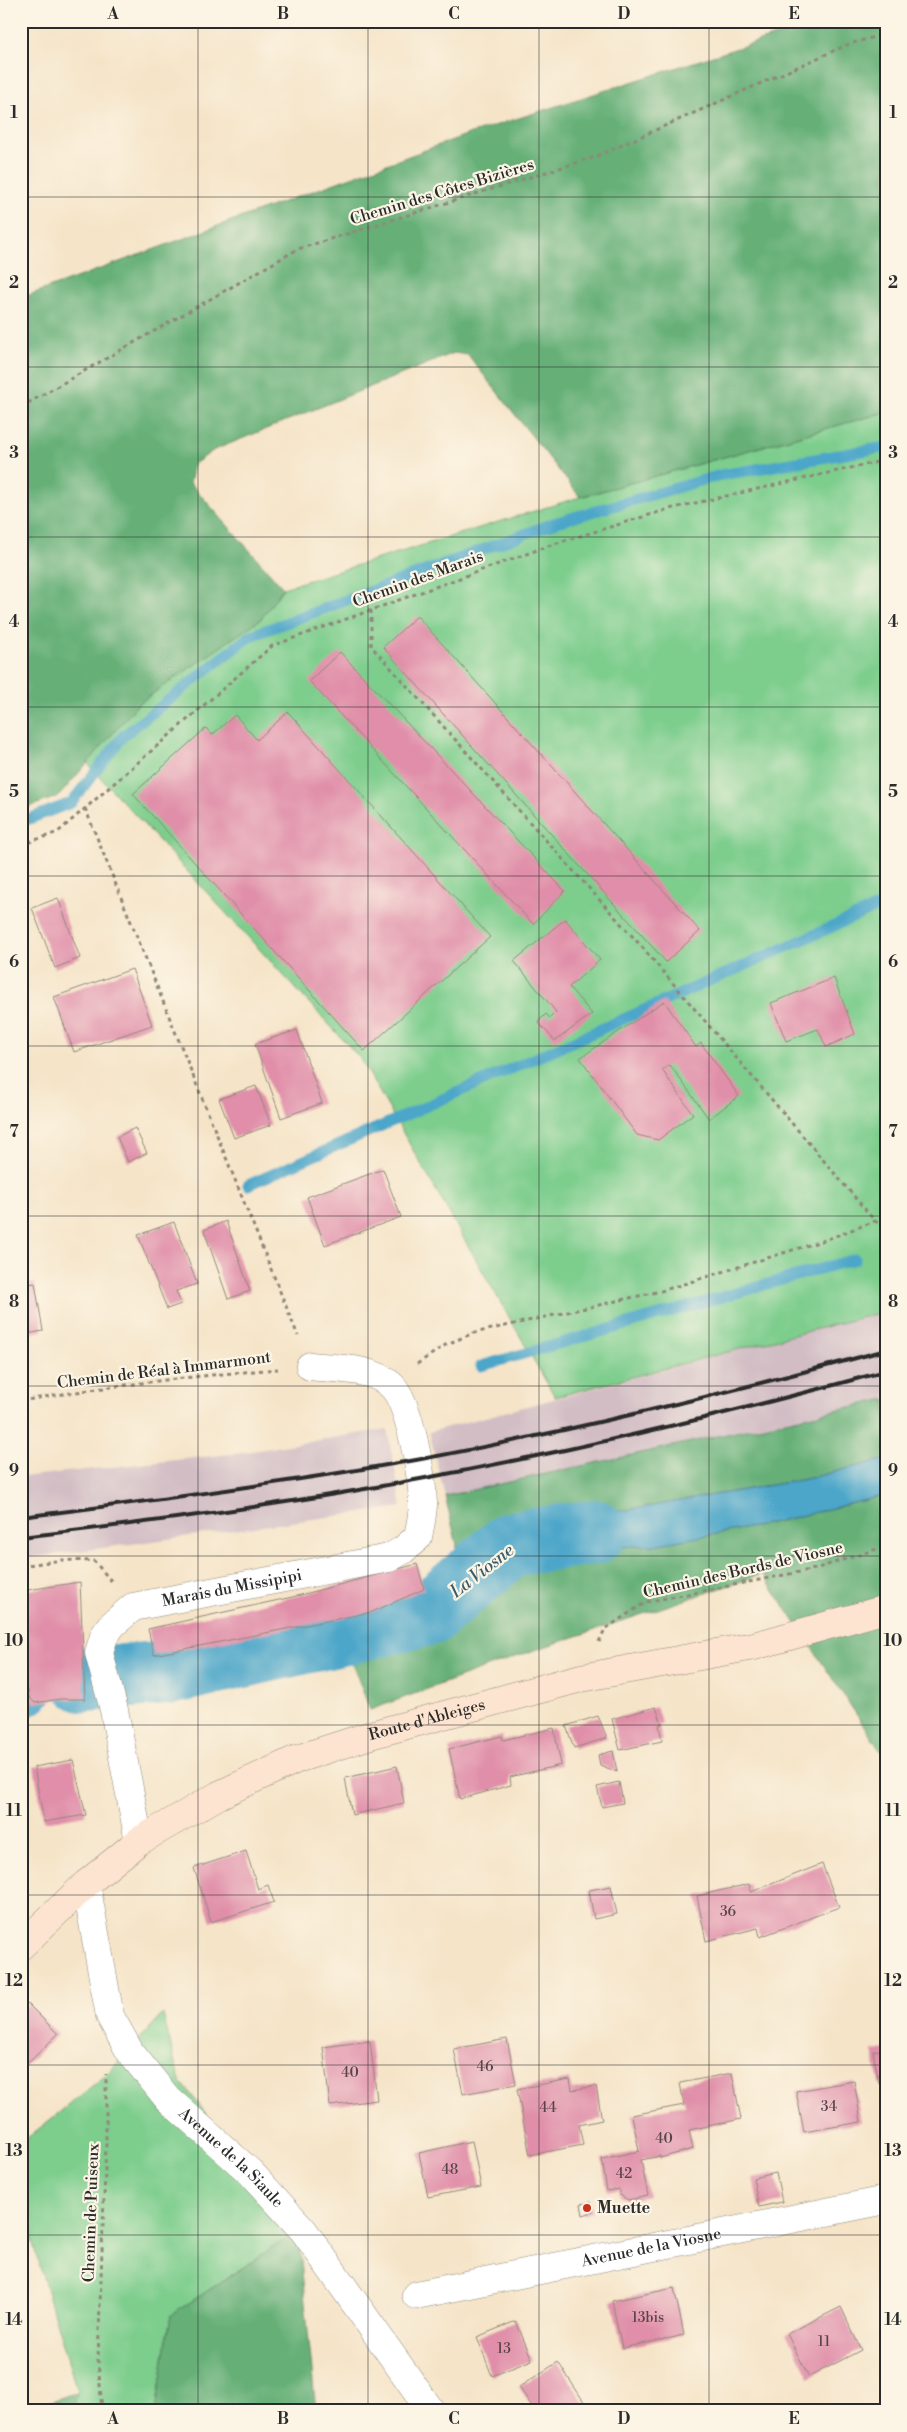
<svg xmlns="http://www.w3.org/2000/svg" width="907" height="2432" viewBox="0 0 907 2432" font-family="'Libre Bodoni',serif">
<rect width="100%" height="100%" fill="#fcf5e5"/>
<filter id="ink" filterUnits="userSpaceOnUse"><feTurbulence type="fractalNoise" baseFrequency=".02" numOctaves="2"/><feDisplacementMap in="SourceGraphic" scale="10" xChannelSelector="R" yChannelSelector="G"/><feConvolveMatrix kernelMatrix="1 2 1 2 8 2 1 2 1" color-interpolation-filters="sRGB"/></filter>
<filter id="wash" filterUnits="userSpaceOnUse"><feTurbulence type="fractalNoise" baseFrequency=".0096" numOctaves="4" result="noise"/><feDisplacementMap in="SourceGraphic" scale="20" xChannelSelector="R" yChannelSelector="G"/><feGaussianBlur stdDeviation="1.12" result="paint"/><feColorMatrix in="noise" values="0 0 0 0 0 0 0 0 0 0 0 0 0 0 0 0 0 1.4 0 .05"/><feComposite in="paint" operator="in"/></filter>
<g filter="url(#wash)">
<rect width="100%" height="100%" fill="#f5e4c8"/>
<path fill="#d2bdc5" d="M886,1311v88l-441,97 -16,-64z
M387,1429l15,78 -381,52v-82l219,-24z"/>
<path fill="#7dcd8d" stroke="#547c5c" d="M886,412v899l-331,86 -195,-339 -273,-295 52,-60 122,-84 22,-31 297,-91z
M163,2014l16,65 119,152 -127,84 -15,96h-83l4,-20 -56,-187v-61l85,-68z"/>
<path fill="#66b078" stroke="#486e52" d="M822,21h64v391l-306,85 -112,-142 -14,-2 -240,97 -20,14 -4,19 93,105 -22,31 -122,84 -80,93 -38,14v-512l448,-164z
M886,1399v60l-80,20 -178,31 -62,-1 -48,56 65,-16 71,-4 105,-19 127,-31v264l-123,-185 -234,78 -159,58 -24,-63 100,-56 11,-46 -12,-49z
M298,2231l18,180h-160l15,-96z
M77,2392l-4,19h-50z"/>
<path fill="#4ba6c9" stroke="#3b687a" d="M886,1459v36l-127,31 -105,19 -71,4 -66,16 -19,-34 8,-5 61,-17 61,1 178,-31z"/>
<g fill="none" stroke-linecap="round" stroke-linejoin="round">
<path stroke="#4ba6c9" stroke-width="11" d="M21,822l50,-19 52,-67 127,-100 307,-114 164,-47 165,-28
M248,1185l638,-282
M481,1366l374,-107"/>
<path stroke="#4ba6c9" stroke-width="65" d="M84,1680l87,-8 259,-59 81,-69 83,-12
M21,1685h1"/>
</g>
<g id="blocks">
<path fill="#e08ea9" d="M417,616l283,315 -34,31 -283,-315z
M340,652l225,239 -32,33 -224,-243z
M288,712l202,225 -126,114 -231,-257 73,-66 6,7 23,-20 22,25z
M58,898l22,60 -25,10 -23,-60z
M565,919l35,41 -31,27 23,27 -37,27 -17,-19 8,-8 4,4 6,-6 -42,-51z
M132,969l20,56 -78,27 -20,-55z
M834,978l21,56 -29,13 -8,-18 -32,12 -15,-38z
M664,1001l32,46 5,-4 38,53 -30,23 -39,-54 -8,5 31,44 -35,26 -21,-5 -57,-77z
M297,1030l25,73 -41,15 -26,-74z
M256,1086l15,39 -37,13 -15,-39z
M135,1128l12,25 -19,9 -11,-25z
M383,1169l18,48 -76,28 -18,-48z
M226,1221l24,70 -22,8 -24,-69z
M174,1222l23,62 -21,7 5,13 -14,5 -29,-74z
M35,1283l8,48 -22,4v-50z
M417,1564l7,25 -52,23 -218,43 -6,-26 149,-33z
M80,1582l5,117h-25l-25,4 -6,-6 -1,-7 -6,-3 -1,-96z
M656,1707l6,17 -3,1 3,16 -42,9 -8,-31z
M598,1716l9,22 -33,10 -8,-22z
M554,1728l7,37 -51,12 1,8 -51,14 -11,-50 53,-13 1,4z
M613,1751l2,10 2,11 -17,-7 -2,-10z
M73,1760l13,55 -42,7 -10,-55z
M397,1766l7,37 -52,12 -7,-37z
M619,1782l4,21 -21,4 -5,-20z
M246,1851l12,38 10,-4 6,17 -63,20 -17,-54z
M822,1864l17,43 -79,30 -2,-9 -52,13 -9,-45 52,-12 2,8z
M611,1886l6,28 -23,5 -5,-29z
M28,2004l30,30 -37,36v-59z
M507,2039l9,45 -53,10 -9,-45z
M370,2041l7,59 -47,6 -7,-59z
M886,2049v43h-1l-2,-8h-4l-6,-33z
M732,2073l9,46 -52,11 4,19 -33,9v-2l-19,4 7,36 -20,4 -8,-5 -1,-6 -12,2 -5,-32 37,-8 -7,-36 52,-10 -4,-22z
M570,2079l2,11 24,-4 6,34 -23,5 4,20 -53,10 -13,-66z
M854,2081l7,41 -57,10 -8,-41z
M472,2141l9,46 -53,10 -9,-44z
M776,2173l6,29 -23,5 -6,-29z
M591,2202l2,10 -10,3 -2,-11z
M674,2288l10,47 -62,13 -10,-47z
M841,2307l20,43 -52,27 -22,-43z
M516,2321l16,39 -40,16 -15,-39z
M558,2362l32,49h-55l-16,-24z"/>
</g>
</g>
<g filter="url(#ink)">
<use href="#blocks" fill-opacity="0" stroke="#90887a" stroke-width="1"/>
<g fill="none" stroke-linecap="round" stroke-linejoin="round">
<g stroke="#90887a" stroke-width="29">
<g id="minor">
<path id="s1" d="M139,1841l-25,-131 -15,-57 5,-17 9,-12 20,-17 256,-49 14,-8 15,-13c2,-11 5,-23 5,-34 -1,-26 -13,-101 -32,-118 -19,-18 -57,-16 -81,-19"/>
<path id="s2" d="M86,1884l24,132 20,36 38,47 83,74 53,58 127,180"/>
<path id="s3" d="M416,2295l470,-95"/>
</g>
</g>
<g stroke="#90887a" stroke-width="29">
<g id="secondary">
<path id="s4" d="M21,1946l65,-62 53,-43 80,-46 78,-36 77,-25 207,-56 173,-32 132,-37"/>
</g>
</g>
<path stroke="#90887a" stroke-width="3" stroke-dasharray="4 4" stroke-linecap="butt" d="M21,407l277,-158 297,-92 254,-113 37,-10
M371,610v36l271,301 233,274 11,7
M85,808l213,528
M21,845l37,-13 214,-186 279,-101 118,-36 217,-49
M417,1364l30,-20 27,-11 187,-42 164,-51 50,-19
M21,1401c86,-15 171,-25 257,-32
M21,1566l41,-6 32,1 19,22
M599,1642l6,-13 41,-27 169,-33 71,-23
M102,2411l-4,-52 8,-216v-69"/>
<use href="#minor" stroke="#fff" stroke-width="28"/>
<use href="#secondary" stroke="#fde4d0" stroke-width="28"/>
<path stroke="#2b2b2b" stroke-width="4" d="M21,1517c132,-16 264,-34 395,-57 158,-29 315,-68 470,-110
M21,1537c134,-15 267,-33 399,-58 157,-29 312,-66 466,-108"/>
</g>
</g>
<path fill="none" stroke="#2b2b2b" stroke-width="1" stroke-opacity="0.55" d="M198,21v2390M368,21v2390M539,21v2390M709,21v2390M21,197h865M21,367h865M21,537h865M21,707h865M21,876h865M21,1046h865M21,1216h865M21,1386h865M21,1556h865M21,1725h865M21,1895h865M21,2065h865M21,2235h865"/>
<circle fill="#c8321e" stroke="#fcf5e5" stroke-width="2" cx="587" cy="2208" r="5"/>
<g text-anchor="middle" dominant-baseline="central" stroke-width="4.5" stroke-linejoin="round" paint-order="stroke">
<g font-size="14" fill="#58444a">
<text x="728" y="1912">36</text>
<text x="485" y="2067">46</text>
<text x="350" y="2073">40</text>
<text x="829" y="2107">34</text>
<text x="548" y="2108">44</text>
<text x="664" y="2139">40</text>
<text x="450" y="2170">48</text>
<text x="624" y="2174">42</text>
<text x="648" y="2318">13bis</text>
<text x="824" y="2342">11</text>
<text x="504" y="2349">13</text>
</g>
<g font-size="16" fill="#2b2b2b" stroke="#fcf5e5">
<text transform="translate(442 192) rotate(-17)">Chemin des Côtes Bizières</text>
<text transform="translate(418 579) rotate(-20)">Chemin des Marais</text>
<text transform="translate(164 1370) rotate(-7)">Chemin de Réal à Immarmont</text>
<text transform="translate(743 1570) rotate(-13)">Chemin des Bords de Viosne</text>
<text stroke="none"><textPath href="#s1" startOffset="352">Marais du Missipipi</textPath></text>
<text stroke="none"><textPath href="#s4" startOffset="472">Route d'Ableiges</textPath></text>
<text stroke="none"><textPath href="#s2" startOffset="322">Avenue de la Siaule</textPath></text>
<text transform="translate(91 2213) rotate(-88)">Chemin de Puiseux</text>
<text stroke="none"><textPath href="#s3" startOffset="240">Avenue de la Viosne</textPath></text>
</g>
<g font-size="16" font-weight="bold" fill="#2b2b2b" stroke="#fcf5e5" text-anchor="start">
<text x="597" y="2208">Muette</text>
</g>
<g font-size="18" font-style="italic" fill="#385c6a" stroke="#fcf5e5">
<text transform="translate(482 1571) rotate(-38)">La Viosne</text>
</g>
</g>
<rect width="907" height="2432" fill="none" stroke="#fcf5e5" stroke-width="55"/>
<rect x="28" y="28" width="852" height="2376" fill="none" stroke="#2b2b2b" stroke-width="2"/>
<g font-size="16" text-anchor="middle" font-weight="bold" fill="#2b2b2b">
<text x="113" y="19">A</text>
<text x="283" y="19">B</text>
<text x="454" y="19">C</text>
<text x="624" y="19">D</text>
<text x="794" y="19">E</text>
<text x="14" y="118">1</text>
<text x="893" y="118">1</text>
<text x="14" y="288">2</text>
<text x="893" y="288">2</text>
<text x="14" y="458">3</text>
<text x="893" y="458">3</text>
<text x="14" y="627">4</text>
<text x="893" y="627">4</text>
<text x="14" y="797">5</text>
<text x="893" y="797">5</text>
<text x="14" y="967">6</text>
<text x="893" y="967">6</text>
<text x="14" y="1137">7</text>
<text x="893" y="1137">7</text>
<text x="14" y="1307">8</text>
<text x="893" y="1307">8</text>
<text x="14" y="1476">9</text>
<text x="893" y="1476">9</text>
<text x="14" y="1646">10</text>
<text x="893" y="1646">10</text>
<text x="14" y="1816">11</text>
<text x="893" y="1816">11</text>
<text x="14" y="1986">12</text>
<text x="893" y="1986">12</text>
<text x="14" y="2156">13</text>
<text x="893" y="2156">13</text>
<text x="14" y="2325">14</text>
<text x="893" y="2325">14</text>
<text x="113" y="2424">A</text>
<text x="283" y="2424">B</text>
<text x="454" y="2424">C</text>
<text x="624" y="2424">D</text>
<text x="794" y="2424">E</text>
</g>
</svg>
